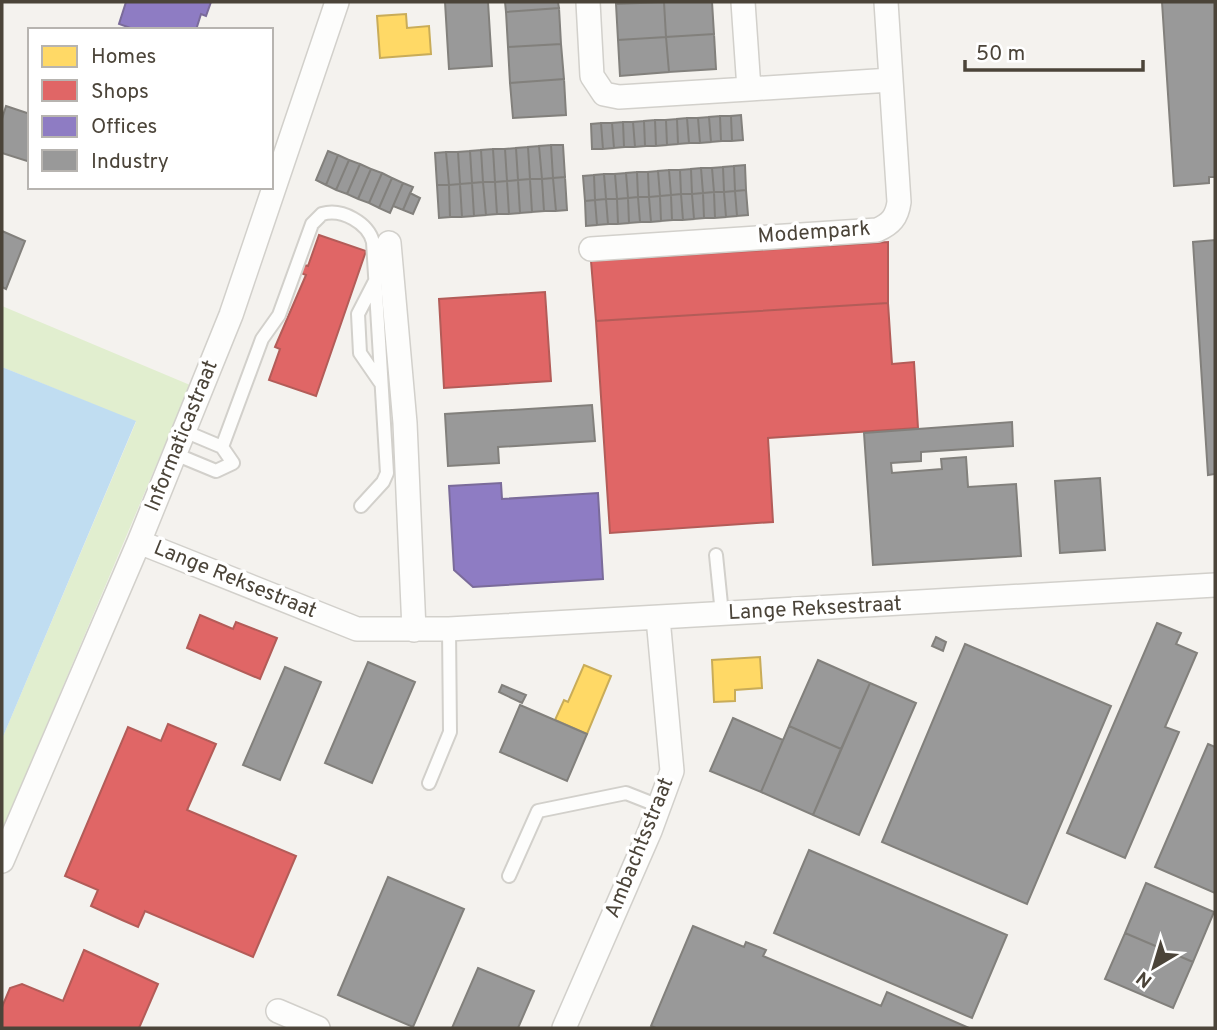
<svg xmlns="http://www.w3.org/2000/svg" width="1217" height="1030" viewBox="0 0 1217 1030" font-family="Overpass,sans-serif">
<rect width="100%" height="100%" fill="#f4f2ee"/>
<path fill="#e1eecf" d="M2,306l188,79 -188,446v-92l134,-317 -134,-55z"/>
<path fill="#c0ddf1" d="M2,367l134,54 -134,318z"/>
<path fill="#ffd966" stroke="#c9ac58" stroke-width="2" d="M406,14l1,14 22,-2 2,28 -51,4 -3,-42z
M760,657l2,31 -27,2v11l-21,1 -2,-42z
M584,665l27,11 -24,58 -32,-14 9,-20 4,2z"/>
<path fill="#e06666" stroke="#b35c58" stroke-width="2" d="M319,235l47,16 -50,145 -47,-16 11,-31 -5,-2 31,-72 -5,-2 3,-8 4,1z
M888,242v61l-292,18 -5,-60z
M545,292l6,89 -107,7 -5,-89z
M888,303l4,61 22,-2 4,66 -150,10 5,84 -163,11 -14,-212z
M200,615l33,14 3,-7 41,16 -17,41 -73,-31z
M168,724l48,20 -29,66 109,46 -43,101 -108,-46 -7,16 -16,-7 -31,-14 7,-16 -33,-14 63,-149 33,14z
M84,950l74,34 -19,44h-137v-21l8,-19 12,-4 41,17z"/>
<path fill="#8e7cc3" stroke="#7a6b9a" stroke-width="2" d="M126,2h85l-5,14 -5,-2 -5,16h-60l-17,-6z
M501,483l1,16 96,-6 5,86 -130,8 -19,-17 -5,-84z"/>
<path fill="#999" stroke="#82807c" stroke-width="2" d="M445,2h43l4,64 -43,3z
M505,2h53l1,6 -53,4z
M664,2h48l2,32 -48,3z
M664,2l2,35 -48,3 -2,-36z
M1162,2h53v175h-6v6l-35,3z
M559,8l2,36 -53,3 -2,-35z
M714,34l2,35 -47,3 -3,-35z
M666,37l3,35 -49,4 -2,-36z
M561,44l3,35 -54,4 -2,-36z
M564,79l2,36 -53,3 -3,-35z
M6,106l24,8v48l-28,-9v-34z
M741,115l2,25 -11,1 -1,-25z
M720,116h11l1,25h-11z
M720,116l1,25 -10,1 -2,-25z
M709,117l2,25 -11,1 -2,-25z
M687,118h11l2,25h-11z
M687,118l2,25 -11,1 -1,-25z
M677,119l1,25 -11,1 -1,-25z
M655,120l1,26h-11l-1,-25z
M655,120h11l1,25 -11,1z
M644,121l1,25 -10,1 -2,-25z
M623,122l1,25 -10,1 -2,-25z
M623,122h10l2,25h-11z
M601,123h11l2,25 -11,1z
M601,123l2,26h-11l-1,-25z
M551,145h12l2,32 -12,1z
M551,145l2,33 -11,1 -3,-33z
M539,146l3,33h-12l-2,-32z
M528,147l2,32 -12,1 -2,-32z
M516,148l2,32 -11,1 -2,-32z
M493,149h12l2,32 -12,1z
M493,149l2,33h-12l-2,-32z
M481,150l2,32 -11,1 -2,-32z
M328,151l10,4 -12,30 -10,-5z
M470,151l2,32 -12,1 -2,-32z
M446,152l3,33h-12l-2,-32z
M446,152h12l2,32 -11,1z
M338,155l11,5 -13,30 -10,-5z
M349,160l11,4 -13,30 -11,-4z
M360,164l11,5 -13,30 -11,-5z
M745,165l1,25 -11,1 -1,-25z
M734,166l1,25 -11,1 -1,-25z
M723,167l1,25h-10l-2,-24z
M701,168h11l2,24 -11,1z
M701,168l2,25 -11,1 -1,-25z
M371,169l11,4 -13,30 -11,-4z
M691,169l1,25h-11l-1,-24z
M669,170h11l1,24 -10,1z
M669,170l2,25 -11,1 -2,-25z
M658,171l2,25 -11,1 -1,-25z
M637,172h11l1,25h-11z
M637,172l1,25 -10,1 -2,-25z
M382,173l10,5 -13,30 -10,-5z
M626,173l2,25 -11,1 -2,-25z
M604,174l2,25 -11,1 -1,-25z
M604,174h11l2,25h-11z
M594,175l1,25 -10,1 -2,-25z
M565,177l2,33 -11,1 -3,-33z
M392,178l11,5 -13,30 -11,-5z
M553,178l3,33h-12l-2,-32z
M530,179h12l2,32 -12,1z
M530,179l2,33 -12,1 -2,-33z
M518,180l2,33 -11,1 -2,-33z
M507,181l2,33h-12l-2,-32z
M483,182l3,33 -12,1 -2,-33z
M483,182h12l2,32 -11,1z
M403,183l10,4 -10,23 -10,-4z
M472,183l2,33 -12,1 -2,-33z
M460,184l2,33h-12l-1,-32z
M437,185h12l1,32 -11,1z
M746,190l2,25 -11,1 -2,-25z
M735,191l2,25 -11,1 -2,-25z
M714,192h10l2,25 -11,1z
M714,192l1,26h-11l-1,-25z
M410,193l10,5 -7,16 -10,-4z
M703,193l1,25 -10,1 -2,-25z
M681,194h11l2,25 -11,1z
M681,194l2,26h-11l-1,-25z
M671,195l1,25 -11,1 -1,-25z
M660,196l1,25 -10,1 -2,-25z
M638,197l2,25 -11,1 -1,-25z
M638,197h11l2,25h-11z
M628,198l1,25 -11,1 -1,-25z
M606,199h11l1,25h-10z
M606,199l2,25 -11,1 -2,-25z
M595,200l2,25 -11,1 -1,-25z
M2,231l23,10 -19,48 -4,-2z
M1215,240v234l-7,1 -15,-233z
M592,405l3,36 -97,6 1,16 -51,3 -3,-52z
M1012,422l1,24 -92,6v9l-30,2 1,10 50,-4 -1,-10 25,-2 2,30 48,-3 5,72 -148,9 -9,-132z
M1100,478l5,72 -45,3 -5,-72z
M1157,623l24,10 -5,11 21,9 -32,74 14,5 -54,126 -58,-25z
M936,637l10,5 -3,9 -11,-5z
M965,644l146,62 -84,198 -145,-62z
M818,660l52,23 -29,66 -52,-23z
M368,662l47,20 -43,101 -47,-20z
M285,667l36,15 -41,98 -37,-15z
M870,683l46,20 -57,132 -46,-20z
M502,685l24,10 -4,8 -23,-11z
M520,705l67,29 -20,47 -67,-29z
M733,718l50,22 -22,52 -51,-21z
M789,726l52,23 -28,66 -52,-23z
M1208,744l7,3v146l-60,-26z
M809,850l198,85 -35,83 -198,-85z
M388,877l76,32 -51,118 -75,-32z
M1146,883l68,29 -21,50 -68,-29z
M693,926l51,21 2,-5 20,8 -3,6 118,50 6,-14 82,36h-313l-5,-2z
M1125,933l68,29 -20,46 -68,-29z
M478,968l56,23 -16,37h-66z"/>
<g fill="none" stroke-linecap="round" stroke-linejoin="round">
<g stroke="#d2d0cb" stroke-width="16">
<path id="service" d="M375,281l-17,33 2,39 20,29
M222,447l40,-108 17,-24 33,-91 10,-10c20,-6 46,9 51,28l14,231 -4,9 -22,24
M175,454l41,17 17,-8 -11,-16 -38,-16
M716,555l6,59
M429,783l21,-51 -1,-103
M509,876l29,-65 88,-18 33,13"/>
</g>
<g stroke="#d2d0cb" stroke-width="26">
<path id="minor" d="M588,2l4,74 12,18 15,3 130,-8 -6,-87
M749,89l142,-9
M389,243l16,180 9,207
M591,249l286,-19c14,-6 20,-13 22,-28l-13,-200
M139,542l218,87h92l766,-44
M2,861l137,-319 92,-227 106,-313
M278,1011l40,17
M564,1028l86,-197 22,-60 -14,-153"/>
</g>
<use href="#service" stroke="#fdfdfc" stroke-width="12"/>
<use href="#minor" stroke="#fdfdfc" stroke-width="23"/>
</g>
<g text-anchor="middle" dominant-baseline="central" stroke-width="7" stroke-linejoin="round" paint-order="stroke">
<g font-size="21" fill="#4b4439" stroke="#fff">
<text transform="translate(814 233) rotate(-4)">Modempark</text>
<text transform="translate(182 436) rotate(-68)">Informaticastraat</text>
<text transform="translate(235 580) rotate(22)">Lange Reksestraat</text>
<text transform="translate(815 609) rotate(-3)">Lange Reksestraat</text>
<text transform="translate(640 848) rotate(-68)">Ambachtsstraat</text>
</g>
</g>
<rect width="1217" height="1030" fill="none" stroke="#4b4439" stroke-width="7"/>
<rect x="28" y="28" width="245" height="161" fill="#ffffff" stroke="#b7b4b0" stroke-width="2"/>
<rect x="42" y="46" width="35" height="21" fill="#ffd966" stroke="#b7b4b0" stroke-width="2"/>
<text x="91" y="63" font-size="21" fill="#4b4439">Homes</text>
<rect x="42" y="80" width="35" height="21" fill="#e06666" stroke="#b7b4b0" stroke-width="2"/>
<text x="91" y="98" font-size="21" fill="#4b4439">Shops</text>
<rect x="42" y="116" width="35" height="21" fill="#8e7cc3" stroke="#b7b4b0" stroke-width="2"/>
<text x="91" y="133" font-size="21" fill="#4b4439">Offices</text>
<rect x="42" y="150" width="35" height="21" fill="#999999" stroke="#b7b4b0" stroke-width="2"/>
<text x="91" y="168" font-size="21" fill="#4b4439">Industry</text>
<g transform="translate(1154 967) rotate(218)" stroke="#ffffff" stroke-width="5" paint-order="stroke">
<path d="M0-5L12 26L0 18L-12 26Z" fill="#4b4439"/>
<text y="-10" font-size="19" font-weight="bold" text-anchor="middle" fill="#4b4439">N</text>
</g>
<path d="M965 60v10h178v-10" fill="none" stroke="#4b4439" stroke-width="3.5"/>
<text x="976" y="60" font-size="21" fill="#4b4439" stroke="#ffffff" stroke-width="5" paint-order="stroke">50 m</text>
</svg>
